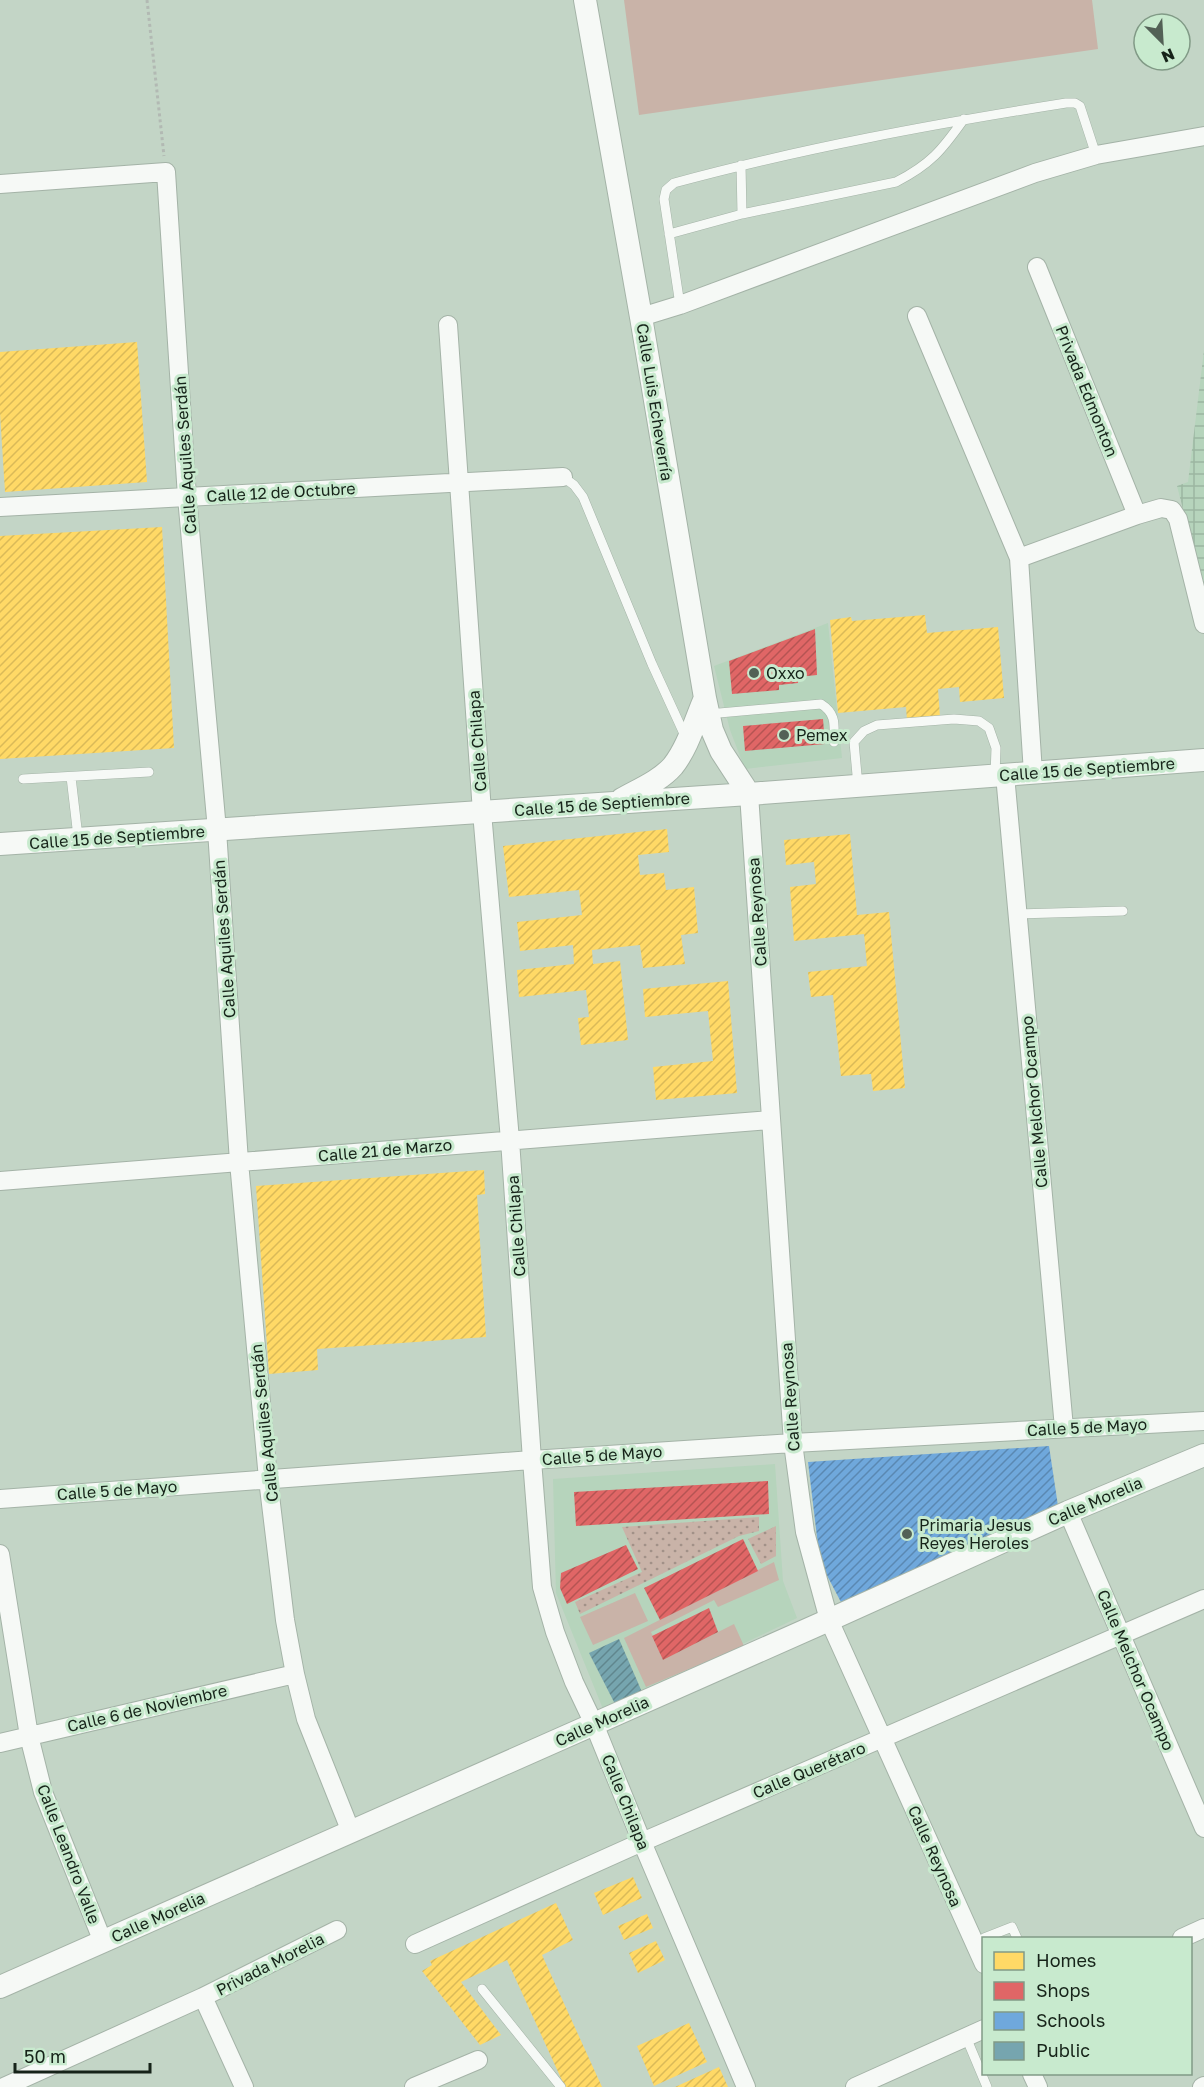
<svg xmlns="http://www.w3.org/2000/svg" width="1204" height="2087" viewBox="0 0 1204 2087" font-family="'Golos Text',sans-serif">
<defs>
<pattern id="industrial-grid" width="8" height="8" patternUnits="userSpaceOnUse" patternTransform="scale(1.5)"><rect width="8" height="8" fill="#b6d4bc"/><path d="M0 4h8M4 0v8" fill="none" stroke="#9cb6a1"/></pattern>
<pattern id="grass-dots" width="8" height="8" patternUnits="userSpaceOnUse" patternTransform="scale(1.5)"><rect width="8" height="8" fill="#c9b3a8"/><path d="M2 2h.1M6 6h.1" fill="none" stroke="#a29188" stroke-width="1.8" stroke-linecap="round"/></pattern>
<pattern id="homes-hatch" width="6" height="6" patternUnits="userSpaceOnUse" patternTransform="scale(1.5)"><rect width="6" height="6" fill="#ffd966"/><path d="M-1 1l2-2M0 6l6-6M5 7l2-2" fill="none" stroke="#daba58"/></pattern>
<pattern id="shops-hatch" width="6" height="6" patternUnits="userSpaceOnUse" patternTransform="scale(1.5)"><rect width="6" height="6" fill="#e06666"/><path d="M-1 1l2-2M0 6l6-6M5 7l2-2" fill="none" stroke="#b55453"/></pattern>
<pattern id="schools-hatch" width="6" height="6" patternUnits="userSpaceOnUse" patternTransform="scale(1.5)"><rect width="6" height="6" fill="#6fa8dc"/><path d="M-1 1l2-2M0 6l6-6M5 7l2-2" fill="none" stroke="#5a88b2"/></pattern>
<pattern id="public-hatch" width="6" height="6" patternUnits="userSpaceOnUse" patternTransform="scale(1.5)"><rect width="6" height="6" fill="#76a5af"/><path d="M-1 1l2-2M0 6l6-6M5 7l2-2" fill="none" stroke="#60868e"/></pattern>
</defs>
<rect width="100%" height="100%" fill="#c3d5c6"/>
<path fill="#b6d4bc" d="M828,623l14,135 -97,11 -15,-39 -16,-64z
M775,1464l8,117 14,37 -155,74 -39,17 -47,-116 -3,-114z"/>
<path fill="url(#industrial-grid)" d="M1204,350v241l-27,-105 11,-4z"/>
<path fill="url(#grass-dots)" d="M759,1517v14l-20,5 -159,78 -5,-12 67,-30 -20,-45z
M776,1526v30l-15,8 -13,-25z"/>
<path fill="#c9b3a8" d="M624,0h468l6,49 -459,66z
M774,1562l5,18 -61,27 -4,-7 -63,32 12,28 71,-36 10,22 -98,41 -22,-49z
M635,1593l13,28 -55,24 -13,-28z"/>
<path fill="url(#homes-hatch)" d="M137,342l10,140 -142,10 -5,-79v-61z
M162,527l12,221 -174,11v-223z
M925,615l2,18 71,-6 6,71 -44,4 -1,-15 -21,2 2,28 -33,3 -1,-13 -68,6 -8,-93 21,-3 1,4z
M667,829l2,23 -31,3 2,20 24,-2 2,17 28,-3 4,46 -17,2 4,29 -42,4 -3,-23 -48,5 1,14 27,-3 8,79 -47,5 -3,-27 11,-1 -3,-27 -67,7 -2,-27 57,-6 -1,-19 -53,6 -3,-29 65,-7 -3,-25 -70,7 -6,-51z
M850,834l7,81 32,-3 16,176 -32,3 -2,-17 -30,2 -8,-81 -22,2 -3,-25 59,-6 -3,-32 -70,7 -4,-54 26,-3 -2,-22 -28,3 -2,-25z
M728,981l9,112 -81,7 -3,-33 60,-6 -5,-50 -63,6 -2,-28z
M484,1170l1,24 -8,1 9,142 -169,12 1,21 -49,4 -13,-188z
M633,1877l9,21 -39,17 -9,-22z
M556,1903l17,37 -31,15 60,132h-37l-58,-127 -46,22 40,53 -21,10 -58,-74 10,-6 -2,-4z
M647,1914l6,14 -29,12 -6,-14z
M656,1941l9,19 -27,13 -9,-20z
M689,2023l18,39 -53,24 -17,-40z
M719,2067l9,20h-53z"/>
<path fill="url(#shops-hatch)" d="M815,629l2,46 -19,2v6l-19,2v5l-47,4 -3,-33z
M823,719l2,25 -80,7 -2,-25z
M768,1481l1,33 -193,12 -2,-34z
M743,1539l15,32 -98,49 -16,-32z
M626,1545l12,24 -71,35 -7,-16 1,-15z
M709,1608l9,24 -55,28 -11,-24z"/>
<path fill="url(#schools-hatch)" d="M1049,1446l9,60 -215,100 -23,-44 -12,-100z"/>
<path fill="url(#public-hatch)" d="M619,1639l23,53 -27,12 -26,-51z"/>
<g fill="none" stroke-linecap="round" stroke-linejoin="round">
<g stroke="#a4b3a7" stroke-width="10">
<path id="service" d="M741,165l1,49
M669,234l73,-20 154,-32c35,-18 46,-32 68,-63
M680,305l-16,-106 2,-9 8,-7c129,-35 260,-59 392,-80h9l5,3 16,49
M563,477l11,8 9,12 69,167 34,74
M708,714l113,-10c16,10 13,22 13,38
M71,777l7,60
M23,779l126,-7
M858,786l-4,-44 10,-11 13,-6 77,-6 25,2 10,7 7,20 -1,28
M1017,914l106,-3
M984,1938l28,-11 5,11
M482,1989l79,98
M966,2037l21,50"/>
</g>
<g stroke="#a4b3a7" stroke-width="20">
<path id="minor" d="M0,184l166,-12 21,325 30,333 22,332 29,317 17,141 10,54 11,45 45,113
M1037,267l100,248
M917,316l102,242 14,215
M641,317l39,-12 355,-132 61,-18 108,-19
M448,325l34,487 28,328 22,320 10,127 13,45 19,50 20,42 48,118 104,245
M0,507l563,-30
M1019,558l118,-43 24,-7 11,2 6,9 26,105
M1005,775l59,653
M749,794l44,649 12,89 24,88 155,344
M0,1181l771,-61
M0,1499l532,-39 261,-17 411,-22
M1068,1512l136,316
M0,1554l29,182 14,56 60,150
M0,1743l295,-69
M1182,1938l22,-10
M415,1944l227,-102 562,-243
M203,1997l41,90
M1032,2074l6,13
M4,2087l199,-90 134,-67
M414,2087l64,-27
M855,2087l129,-58
M1202,2087l2,-1"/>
</g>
<g stroke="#a4b3a7" stroke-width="24">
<path id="tertiary" d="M585,0l56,317 64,381 7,32 9,21 28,43
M622,799c16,-9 38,-18 51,-33 15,-19 22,-45 32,-68
M0,844l749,-50 455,-34
M0,1987l829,-367 239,-108 136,-57"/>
</g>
<path stroke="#b2b9b3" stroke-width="3" stroke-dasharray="3 3" stroke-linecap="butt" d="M147,0l17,156"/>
<use href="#service" stroke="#f6f9f6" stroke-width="9"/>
<use href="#minor" stroke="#f6f9f6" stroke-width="18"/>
<use href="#tertiary" stroke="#f6f9f6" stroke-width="22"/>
</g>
<g fill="#536156" stroke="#c8eace" stroke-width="2">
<circle cx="754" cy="673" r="6"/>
<circle cx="784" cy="735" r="6"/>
<circle cx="907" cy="1534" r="6"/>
</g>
<g text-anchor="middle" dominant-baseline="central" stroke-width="6" stroke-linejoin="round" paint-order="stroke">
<g font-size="16" fill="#162319" stroke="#c8eace">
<text transform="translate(1087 391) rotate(68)">Privada Edmonton</text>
<text transform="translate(655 402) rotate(81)">Calle Luis Echeverría</text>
<text transform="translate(185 455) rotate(-94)">Calle Aquiles Serdán</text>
<text transform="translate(281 492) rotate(-3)">Calle 12 de Octubre</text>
<text transform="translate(477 741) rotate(-94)">Calle Chilapa</text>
<text transform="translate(1087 769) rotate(-4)">Calle 15 de Septiembre</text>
<text transform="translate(602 804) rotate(-4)">Calle 15 de Septiembre</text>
<text transform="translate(117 837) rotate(-4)">Calle 15 de Septiembre</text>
<text transform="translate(757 912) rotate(-94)">Calle Reynosa</text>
<text transform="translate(224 939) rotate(-94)">Calle Aquiles Serdán</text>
<text transform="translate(1034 1102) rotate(-95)">Calle Melchor Ocampo</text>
<text transform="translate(385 1150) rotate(-5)">Calle 21 de Marzo</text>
<text transform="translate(516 1226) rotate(-94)">Calle Chilapa</text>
<text transform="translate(790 1397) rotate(-94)">Calle Reynosa</text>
<text transform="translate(264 1423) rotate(-96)">Calle Aquiles Serdán</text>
<text transform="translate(1087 1427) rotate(-3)">Calle 5 de Mayo</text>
<text transform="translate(602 1455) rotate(-4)">Calle 5 de Mayo</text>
<text transform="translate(117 1490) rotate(-4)">Calle 5 de Mayo</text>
<text transform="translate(1095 1501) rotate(-23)">Calle Morelia</text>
<text transform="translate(1136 1670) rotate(67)">Calle Melchor Ocampo</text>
<text transform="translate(147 1708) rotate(-13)">Calle 6 de Noviembre</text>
<text transform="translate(602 1721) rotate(-24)">Calle Morelia</text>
<text transform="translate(809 1770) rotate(-23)">Calle Querétaro</text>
<text transform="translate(626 1802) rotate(68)">Calle Chilapa</text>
<text transform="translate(69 1854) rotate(69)">Calle Leandro Valle</text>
<text transform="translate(935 1856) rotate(66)">Calle Reynosa</text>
<text transform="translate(158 1917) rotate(-24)">Calle Morelia</text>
<text transform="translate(270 1964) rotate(-27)">Privada Morelia</text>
</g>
<g font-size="16" fill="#162319" stroke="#c8eace" text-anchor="start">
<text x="766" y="673">Oxxo</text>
<text x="796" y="735">Pemex</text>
<text x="919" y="1525">Primaria Jesus<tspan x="919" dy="18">Reyes Heroles</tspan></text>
</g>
</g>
<rect x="982" y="1937" width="210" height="138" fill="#c8eace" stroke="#819a86" stroke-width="1.5"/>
<rect x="994" y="1952" width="30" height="18" fill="#ffd966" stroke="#819a86" stroke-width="1.5"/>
<text x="1036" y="1967" font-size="18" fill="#162319">Homes</text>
<rect x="994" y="1982" width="30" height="18" fill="#e06666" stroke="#819a86" stroke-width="1.5"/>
<text x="1036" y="1997" font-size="18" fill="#162319">Shops</text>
<rect x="994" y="2012" width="30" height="18" fill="#6fa8dc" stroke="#819a86" stroke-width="1.5"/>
<text x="1036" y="2027" font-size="18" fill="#162319">Schools</text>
<rect x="994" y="2042" width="30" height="18" fill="#76a5af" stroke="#819a86" stroke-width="1.5"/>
<text x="1036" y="2057" font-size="18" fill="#162319">Public</text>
<g transform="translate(1162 42) rotate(156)"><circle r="28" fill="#c8eace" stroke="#819a86" stroke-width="1.5"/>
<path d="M0-4.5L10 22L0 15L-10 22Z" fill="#536156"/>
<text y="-9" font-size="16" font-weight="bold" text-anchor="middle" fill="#162319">N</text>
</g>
<path d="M15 2063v9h135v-9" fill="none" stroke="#162319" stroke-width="3"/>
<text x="24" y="2063" font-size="18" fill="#162319" stroke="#c8eace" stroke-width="4.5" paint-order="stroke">50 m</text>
</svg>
